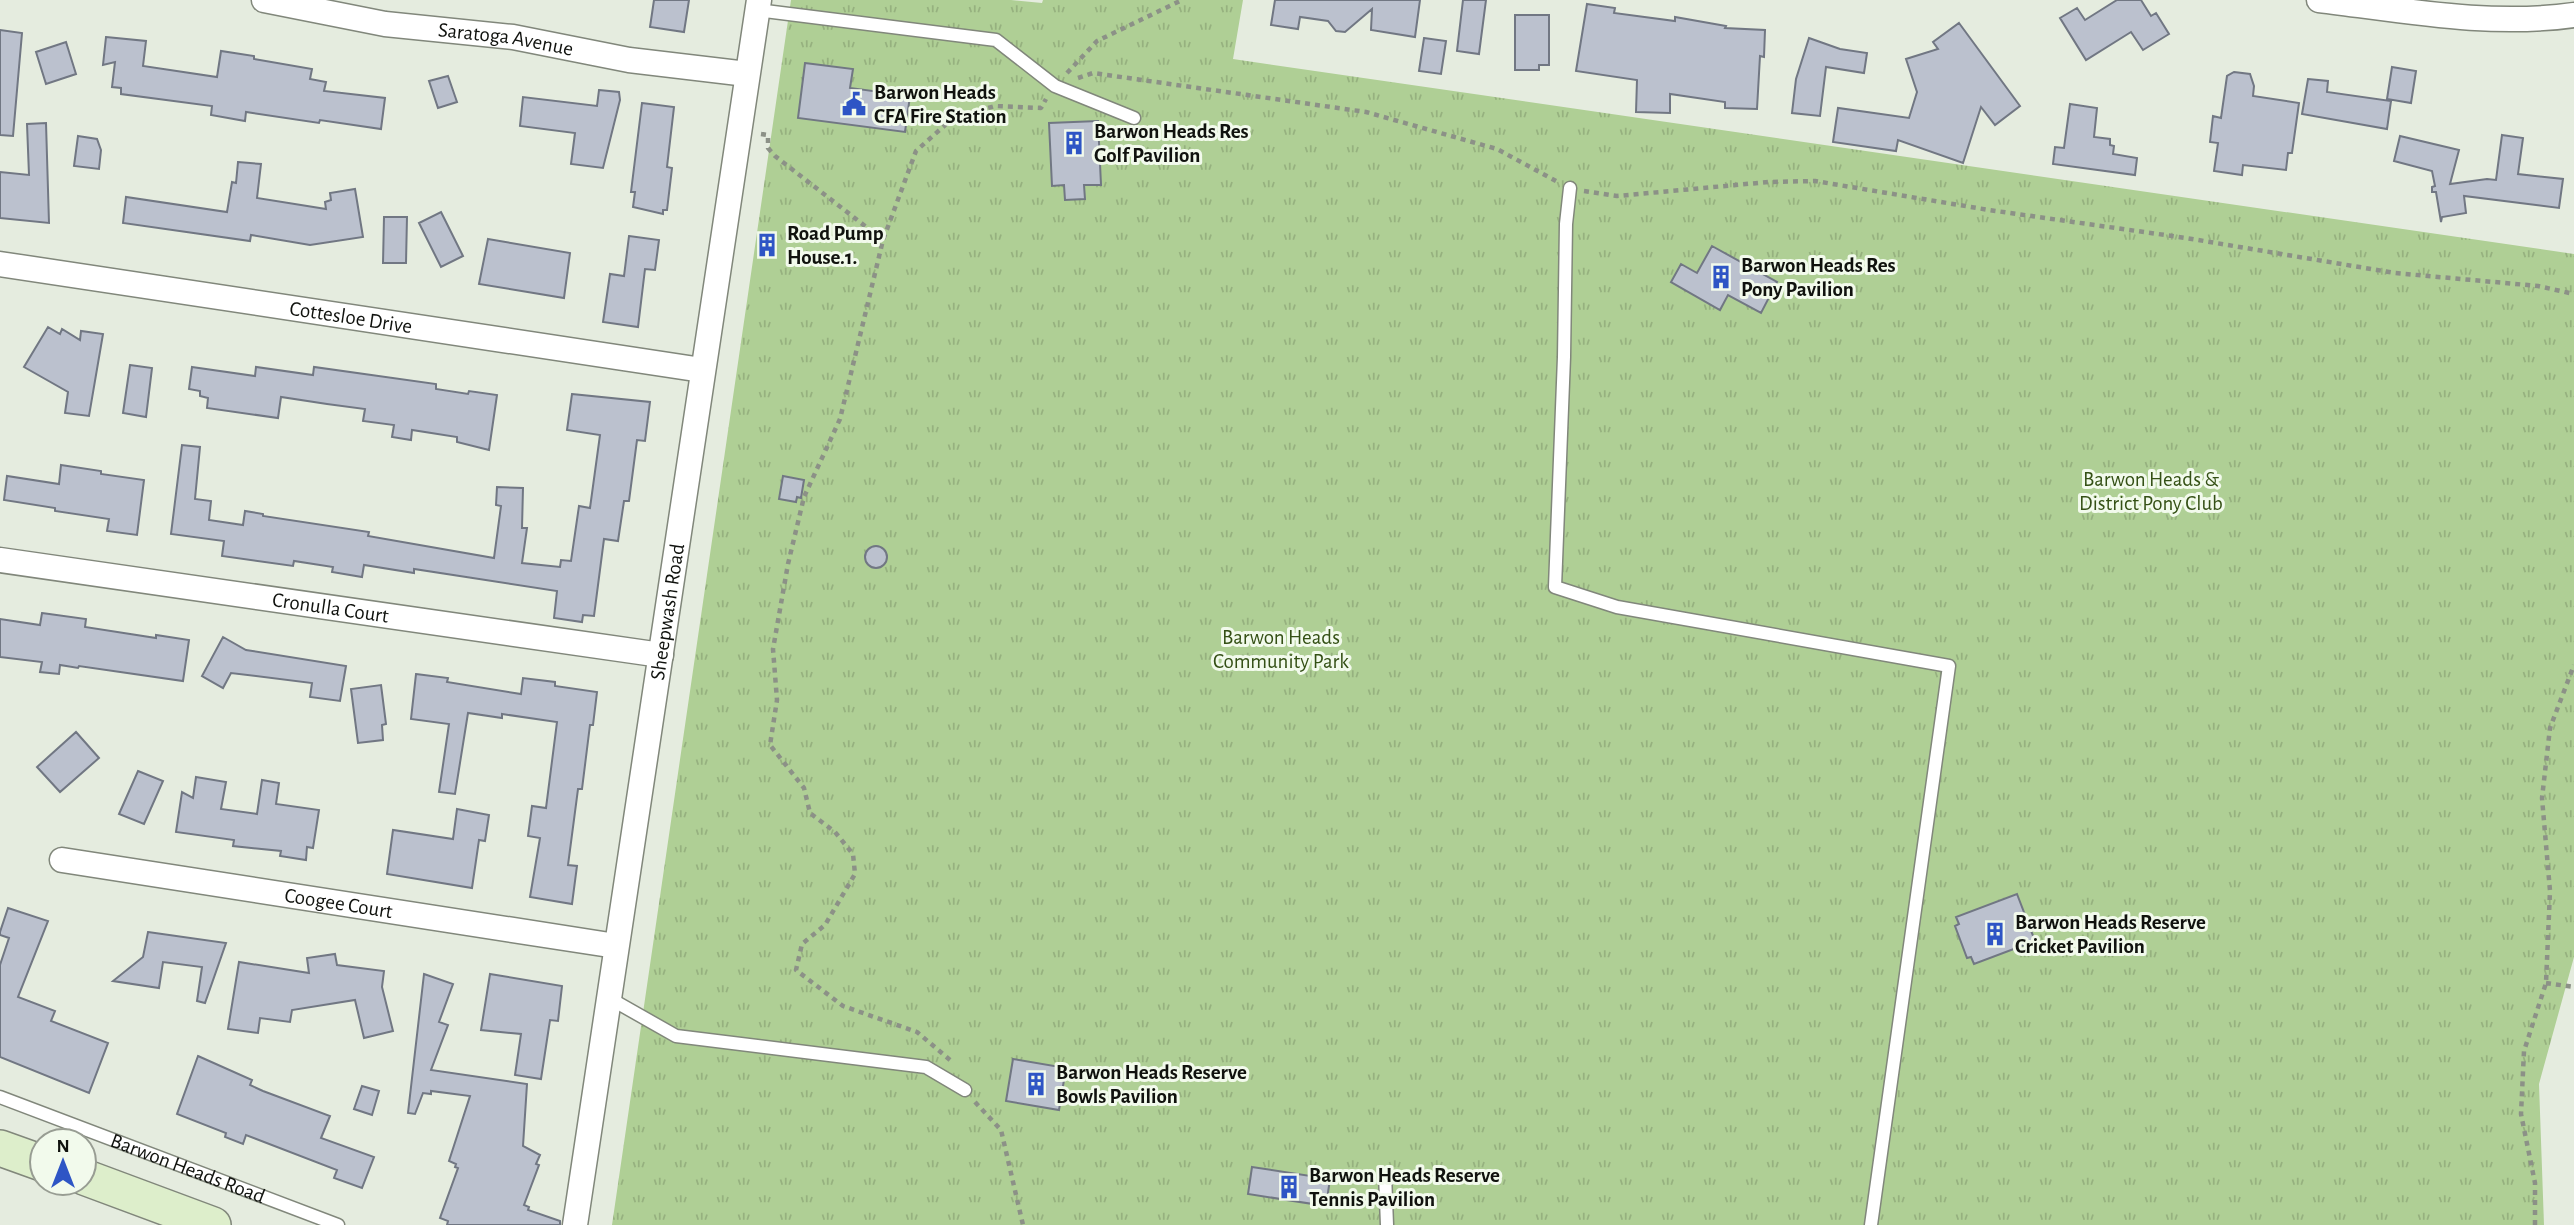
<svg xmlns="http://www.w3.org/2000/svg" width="2574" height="1225" viewBox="0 0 2574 1225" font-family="'Alegreya Sans',sans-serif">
<defs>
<pattern id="park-tufts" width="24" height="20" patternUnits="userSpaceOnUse" patternTransform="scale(1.75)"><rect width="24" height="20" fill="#afcf95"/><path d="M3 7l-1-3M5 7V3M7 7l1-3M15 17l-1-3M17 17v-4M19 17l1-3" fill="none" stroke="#96b17f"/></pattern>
</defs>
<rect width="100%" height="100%" fill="#e5ecdf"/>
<path fill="url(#park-tufts)" d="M791,0h220l31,3 1,-3h200l-10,59 1341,195v703l-35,127 5,141h-1932z"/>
<path fill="#bbc1ce" stroke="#717783" stroke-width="2" d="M654,0h35l-5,32 -34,-5z
M1275,0h145l-5,37 -44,-7 1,-21 -27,23 -9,-1 -8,-10 -28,-4 -2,12 -27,-4z
M1463,0h23l-7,54 -22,-3z
M2117,0h24l10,16 5,-3 13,21 -26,16 -12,-18 -45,28 -26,-42 17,-10 8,12z
M1587,4l28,4 -1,5 61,8v-4l51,9 -1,2 40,2 -1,27 -4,-1 -3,53 -32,-1v-6l-55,-8v19l-34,-1 1,-32 -61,-9z
M1515,15h34v50h-10v5h-24z
M1959,23l61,83 -25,19 -14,-18 -18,56 -65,-23 -2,11 -63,-9 5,-34 71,10 8,-26 -11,-33 32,-10 -5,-7z
M0,30l22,3 -9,103 -13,-1z
M106,37l40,4 -3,25 74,11 4,-26 33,5v3l58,10 -2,10 16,3 -2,9 61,7 -4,31 -61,-9 -1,3 -73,-11 -1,9 -34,-6 1,-9 -91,-12v-6l-9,-1 3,-25 -12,3z
M1424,38l22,3 -5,33 -22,-3z
M1809,38l31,11 27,4 -3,20 -38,-6 -6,49 -28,-3 4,-34z
M66,42l10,32 -30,10 -10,-32z
M805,63l48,6 -3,19 60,8 -5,36 -107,-14z
M2392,67l24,4 -5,32 -24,-4z
M2234,72l16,2 4,12 -1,10 46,7 -7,50h-4l-2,17 -43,-5 -1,10 -28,-4 4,-28 -8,-1 3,-26 8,2 6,-42z
M448,76l9,26 -19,6 -9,-27z
M2308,79l20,2 -1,11 64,9 -4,28 -85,-15z
M599,90l20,2 1,8 -17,68 -32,-4 4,-31 -55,-7 3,-29 74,9z
M642,103l32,4 -7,60 5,1 -5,42h-4v4l-30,-7 2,-15h-4z
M2070,104l27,4 -3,29 16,2v6l4,1 -1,8 24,4 -2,17 -82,-11 2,-17 9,1z
M1098,121l3,64h-17l1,14 -20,1 -1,-15 -12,1 -3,-63z
M46,123l3,100 -49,-5v-46l29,3 -2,-51z
M2502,135l21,3 -5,36 45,5 -4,29 -95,-12 2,17 -24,4 -1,5 -5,-30h-4v-5l3,-1 -3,-15 -38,-10 6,-25 59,14 -9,34 37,-5 9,1z
M78,136l19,3 4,11 -2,19 -25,-3z
M238,162l23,2 -4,34 69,11 -1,-7 6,-2 -1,-7 25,-4 8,48 -53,8 -59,-10 -1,6 -127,-18 3,-26 101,15 5,-30 4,1z
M441,212l22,44 -22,11 -22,-44z
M384,217h23l-1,46h-23z
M629,236l30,4 -4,30 -10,-1 -7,58 -35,-5 7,-48 14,2z
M488,239l82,14 -6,45 -85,-14z
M1712,246l65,36 -16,31 -33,-18 -8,15 -49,-28 10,-18 16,9z
M48,327l12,7 2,-5 18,11 1,-9 22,3 -14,82 -24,-3 3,-21 -44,-25z
M130,365l22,3 -6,49 -23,-4z
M192,367l63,9 1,-9 57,8 1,-8 122,17v5l32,5 1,-3 28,4 -8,55 -32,-8v-5l-45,-7 -1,10 -19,-3 2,-12 -31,-4 2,-12 -38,-5 -46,-7 -3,21 -71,-10 1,-10 -8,-2v-5l-11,-2z
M572,394l78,8 -5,39 -8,-1 -8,61h-5l-6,40 -14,-2 -10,77 -11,-1 -1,7 -28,-4 3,-27 -143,-22v4l-50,-8 -2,12 -30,-5 1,-5 -39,-6 -1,5 -71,-10 2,-15 -53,-7 11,-89 18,2 -5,52 16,2 -2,19 34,5 2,-14 18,3v2l106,16 -1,4 126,22 7,-52 -5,-1 1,-18 26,1 -1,40h5l-5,35 38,4 1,-7 10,1 8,-55 11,2 10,-73 -33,-5z
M61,465l40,6v3l43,6 -7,55 -30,-4 2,-12 -54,-8v-3l-51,-8 3,-24 52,8z
M783,476l21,4 -3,18 -4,-1 -1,5 -17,-3z
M865 557a11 11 0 1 1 22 0a11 11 0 1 1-22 0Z
M42,613l44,6 -1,8 71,11v-3l33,5 -6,41 -104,-15 -1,2 -18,-3 -1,9 -19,-2 2,-10 -42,-5v-38l40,6z
M223,637l23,13 100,16 -6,35 -30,-4 2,-14 -81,-10 -8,15 -21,-12z
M416,674l32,4 -1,4 74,12 2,-16 32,4v4l42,6 -4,33h-3l-8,64h-4l-10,76 9,1 -5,38 -42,-7 10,-59 -12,-2 4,-30 14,2 11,-86 -55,-8v4l-34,-5 -13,81 -16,-2 10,-68 -38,-5z
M381,685l5,39 -4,1 1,15 -25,3 -7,-54z
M76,732l23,26 -39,34 -23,-25z
M138,771l25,10 -19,43 -25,-10z
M196,777l30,5 -5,27 36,5 5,-34 17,3 -3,21 43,6 -6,38 -6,-1 -1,13 -26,-4 1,-5 -48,-5 1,-6 -58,-8 6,-40 11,6z
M457,809l32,6 -4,26 -6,-1 -7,48 -85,-14 6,-44 60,9z
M2017,894l18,47 -61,23 -3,-7 -4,1 -12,-32 4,-2 -3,-7z
M8,908l40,13 -30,76 37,14 -4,10 57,22 -19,50 -89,-36v-92l9,-27 -9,-3v-3z
M148,932l78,11 -21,60 -8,-2 5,-34 -39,-5 -4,26 -46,-7 30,-24z
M335,954l2,11 47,6 -2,16 11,44 -29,7 -9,-38 -63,10 -2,12 -30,-4 -2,15 -30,-4 11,-67 70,11 -2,-15z
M424,974l29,10 -14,38 9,3 -17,45 96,14 -4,62 17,9 -4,9 3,1 -15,40 5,2 -1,3 32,11v4h-113l1,-4 -8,-3 18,-50 -3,-1 1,-3 -7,-3 21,-65 -39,-5v3l-8,-1 -8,21 -7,-1z
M490,974l72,12 -4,35 -8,-1 -9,59 -26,-4 6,-41 -40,-4z
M198,1056l54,24 -2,5 13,6 67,25 -9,22 53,19 -12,31 -28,-10 3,-8 -91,-35 -3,9 -18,-7 1,-4 -49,-19z
M1013,1059l53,9 -7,42 -53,-9z
M362,1086l17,5 -7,24 -18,-6z
M1252,1167l78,12 -4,27 -78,-12z"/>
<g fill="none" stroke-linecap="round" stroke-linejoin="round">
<g stroke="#81877b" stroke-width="15">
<g id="lane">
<path d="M757,10l239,30 59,46 79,32"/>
<path d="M1570,188l-4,36 -2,133 -9,230 62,20 332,59 -78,559"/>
<path d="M609,998l67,38 250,31 39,23"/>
<path id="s1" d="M0,1097l338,128"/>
<path d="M1385,1174l2,51"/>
</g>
</g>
<g stroke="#81877b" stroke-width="27">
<g id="street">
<path id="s2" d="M264,0l121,24 128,13 116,23 118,14"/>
<path d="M2319,0c84,10 170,27 255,15"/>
<path id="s3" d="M0,264l702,106"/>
<path id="s4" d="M0,560l661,95"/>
<path id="s5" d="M62,860l554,86"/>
<path id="s6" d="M575,1225l184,-1225"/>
</g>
</g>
<g stroke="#81877b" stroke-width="38">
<path id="secondary" d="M0,1148l42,15
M84,1177l129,48"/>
</g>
<path stroke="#8c9187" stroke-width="4.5" stroke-dasharray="5 5" stroke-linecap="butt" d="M1067,73l30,-32 85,-41
M1078,78l15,-5 273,39 131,37 59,32
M761,134l7,1v13l7,8 108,84
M1584,191l33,5 151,-14 47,-1 174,29 197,28 209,35 143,13 36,8
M2546,983l28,4
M950,1060l-33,-28 -74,-26 -47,-36 6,-26 23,-19 30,-51 -2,-20 -18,-22 -25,-19 -6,-25 -34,-43 7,-45 -4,-51 15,-85 16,-67 36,-78 43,-179 33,-89 37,-33 42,-12 46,2 5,-9
M975,1102l26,28 22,95
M2535,1225v-42l-14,-69 3,-63 22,-68 4,-92 -8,-93 8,-70 24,-63"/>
<use href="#lane" stroke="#fff" stroke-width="12"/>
<use href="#street" stroke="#fff" stroke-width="24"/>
<use href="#secondary" stroke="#ddeecb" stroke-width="35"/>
</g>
<defs>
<g id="civic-bare" transform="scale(1.89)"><path d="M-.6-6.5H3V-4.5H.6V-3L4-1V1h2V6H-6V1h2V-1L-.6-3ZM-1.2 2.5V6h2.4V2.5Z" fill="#2e55c5" stroke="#f2faec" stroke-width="2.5" paint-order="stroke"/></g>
<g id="building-bare" transform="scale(1.89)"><path d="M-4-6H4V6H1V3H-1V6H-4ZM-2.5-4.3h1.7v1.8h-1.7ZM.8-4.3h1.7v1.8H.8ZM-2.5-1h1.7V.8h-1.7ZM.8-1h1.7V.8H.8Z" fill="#2e55c5" stroke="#f2faec" stroke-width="2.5" paint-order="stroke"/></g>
</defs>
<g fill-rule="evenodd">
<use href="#civic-bare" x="854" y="104"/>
<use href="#building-bare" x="1074" y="143"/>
<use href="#building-bare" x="767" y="245"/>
<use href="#building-bare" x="1721" y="277"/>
<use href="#building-bare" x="1995" y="934"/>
<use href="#building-bare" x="1036" y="1084"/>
<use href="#building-bare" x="1289" y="1187"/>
</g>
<g text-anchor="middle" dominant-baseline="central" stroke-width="6" stroke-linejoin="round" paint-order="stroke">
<g font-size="21" fill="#10120e" stroke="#f2faec">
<text stroke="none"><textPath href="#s2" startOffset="245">Saratoga Avenue</textPath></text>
<text stroke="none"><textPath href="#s3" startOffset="355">Cottesloe Drive</textPath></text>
<text stroke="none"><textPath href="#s4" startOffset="334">Cronulla Court</textPath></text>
<text stroke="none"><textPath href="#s6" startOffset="620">Sheepwash Road</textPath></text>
<text stroke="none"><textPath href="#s5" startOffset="280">Coogee Court</textPath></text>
<text stroke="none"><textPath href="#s1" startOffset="201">Barwon Heads Road</textPath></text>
</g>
<g font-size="21" font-weight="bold" fill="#10120e" stroke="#f2faec" text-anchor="start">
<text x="874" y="92">Barwon Heads<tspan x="874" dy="24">CFA Fire Station</tspan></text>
<text x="1094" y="131">Barwon Heads Res<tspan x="1094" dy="24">Golf Pavilion</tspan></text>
<text x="787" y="233">Road Pump<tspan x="787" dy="24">House.1.</tspan></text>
<text x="1741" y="265">Barwon Heads Res<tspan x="1741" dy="24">Pony Pavilion</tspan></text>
<text x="2015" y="922">Barwon Heads Reserve<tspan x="2015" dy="24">Cricket Pavilion</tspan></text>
<text x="1056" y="1072">Barwon Heads Reserve<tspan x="1056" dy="24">Bowls Pavilion</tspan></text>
<text x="1309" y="1175">Barwon Heads Reserve<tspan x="1309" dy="24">Tennis Pavilion</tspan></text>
</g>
<g font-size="21" fill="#345015" stroke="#f2faec">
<text x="2151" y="479">Barwon Heads &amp;<tspan x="2151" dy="24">District Pony Club</tspan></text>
<text x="1281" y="637">Barwon Heads<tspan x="1281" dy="24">Community Park</tspan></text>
</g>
</g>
<g transform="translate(63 1162)"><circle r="33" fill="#f2faec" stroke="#989d93" stroke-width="2"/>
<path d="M0-5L12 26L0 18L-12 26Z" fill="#2e55c5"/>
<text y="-10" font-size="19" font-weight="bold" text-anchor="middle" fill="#10120e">N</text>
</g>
</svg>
